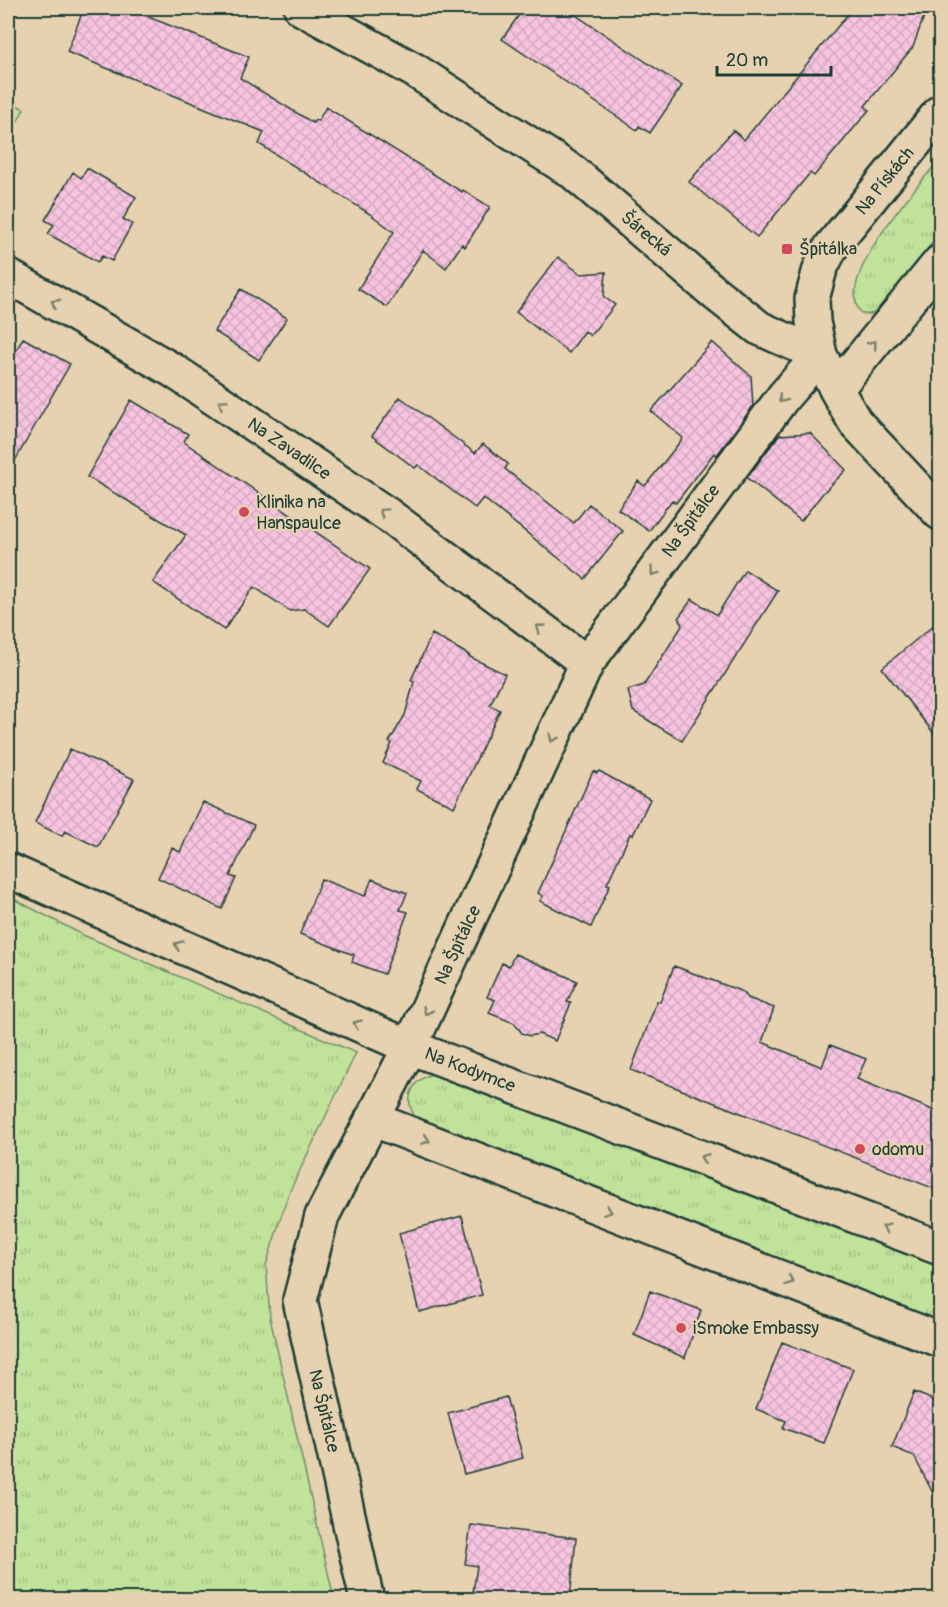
<svg xmlns="http://www.w3.org/2000/svg" width="948" height="1607" viewBox="0 0 948 1607" font-family="Pangolin,sans-serif">
<defs>
<pattern id="grass-tufts" width="24" height="20" patternUnits="userSpaceOnUse" patternTransform="scale(1.5)"><rect width="24" height="20" fill="#c0e29b"/><path d="M3 7l-1-3M5 7V3M7 7l1-3M15 17l-1-3M17 17v-4M19 17l1-3" fill="none" stroke="#a5c386"/></pattern>
<pattern id="building-cross-hatch" width="8" height="8" patternUnits="userSpaceOnUse" patternTransform="scale(1.5)"><rect width="8" height="8" fill="#f7c3df"/><path d="M0 0l8 8M0 8l8-8" fill="none" stroke="#d3a8c0"/></pattern>
</defs>
<rect width="100%" height="100%" fill="#e6d2b0"/>
<filter id="ink" filterUnits="userSpaceOnUse"><feTurbulence type="fractalNoise" baseFrequency=".0167" numOctaves="2"/><feDisplacementMap in="SourceGraphic" scale="12" xChannelSelector="R" yChannelSelector="G"/><feConvolveMatrix kernelMatrix="1 2 1 2 8 2 1 2 1" color-interpolation-filters="sRGB"/></filter>
<g filter="url(#ink)">
<path fill="url(#grass-tufts)" stroke="#709068" stroke-width="1.5" d="M8,100l16,9 -16,31z
M940,159v73l-55,73c-7,6 -14,12 -24,8 -29,-34 58,-128 79,-154z
M8,896l75,39 273,118 -68,142 -22,70 4,53 64,281h-326z
M432,1074h7l501,190v62l-523,-206c-14,-19 -7,-39 15,-46z"/>
<path fill="url(#building-cross-hatch)" stroke="#1f3d34" stroke-width="1.5" d="M84,8h42l123,49 -9,21 73,45 2,-3 3,1 8,-14 136,85 1,-2 27,17 -25,40 -3,-3 -16,24 -23,-18 -36,57 -29,-18 36,-57 -24,-18 -111,-70 5,-12 -197,-80z
M524,8h41l117,78 -32,47 -11,-7 -2,4 -135,-91z
M853,8h74l-14,39 -48,59 4,4 -55,66 -4,-3 -53,64 -68,-55 44,-52 11,10z
M87,168l49,29 -13,22 9,5 -20,37 -10,-5 -4,6 -50,-28 6,-9 -9,-5 12,-20 16,-28 8,6z
M558,257l23,17 25,-2 -2,25 11,8 -25,31 -5,-5 -16,22 -53,-41z
M241,289l46,29 -28,42 -45,-29z
M23,338l47,26 -62,109v-108z
M712,342l39,34 2,30 -36,49 -3,-2 -38,50 -4,-3 -23,31 -31,-22 20,-28 7,5 38,-48 -32,-27z
M400,397l75,56 8,-9 25,20 -3,5 69,54 15,-19 34,27 -38,48 -102,-81 -8,10 -57,-43 -3,3 -43,-32z
M131,400l57,34 -4,8 186,127 -41,57 -25,-17 -14,2 -36,-24 -30,43 -71,-48 33,-47 -99,-58z
M810,433l36,37 -23,23 -22,28 -54,-43 32,-43z
M745,570l33,21 -96,150 -49,-30 -5,-21 16,-5 38,-59 -3,-9 13,-18 25,16z
M940,620v121l-58,-73z
M432,634l37,21 -1,1 37,18 -15,31 10,5 -46,97 -37,-18 4,-8 -38,-18 9,-20 -3,-1 16,-27 9,-33 -3,-2z
M70,749l64,30 -36,68 -33,-16 -3,5 -27,-13z
M593,771l4,2 2,-2 51,28 -17,36 -3,-1 -23,50 3,1 -19,42 -51,-26 3,-5 -5,-3z
M203,802l51,23 -24,51 6,2 -14,31 -64,-31 14,-30 8,4z
M321,879l44,17 7,-17 35,14 -7,17 8,2 -24,62 -32,-12 2,-7 -54,-21z
M515,954l62,27 -10,21 4,1 -16,38 -16,-7 -9,2 -8,-3 -8,-10 -25,-10 6,-13 -8,-3 15,-34 7,3z
M674,966l69,26 5,6 26,10 -12,34 60,25 8,-22 36,14 -9,20 83,34v78l-309,-121 26,-69 3,1z
M462,1216l20,79 -63,17 -20,-79z
M650,1291l51,19 -16,48 -51,-23z
M782,1342l71,27 -29,74 -41,-15 3,-7 -30,-12z
M914,1392l26,11v104l-26,-51 -22,-9z
M506,1397l17,61 -59,16 -16,-61z
M471,1525l105,13 -6,61h-98l5,-33 -12,-2z"/>
<g fill="none" stroke-linecap="round" stroke-linejoin="round">
<g stroke="#1f3d34" stroke-width="38">
<path id="minor" d="M301,8l113,62 159,102 143,122 43,34 61,27
M940,112l-109,135 -11,22 -8,30 1,23 7,33 16,34 19,33 85,91
M8,276l166,95 214,144 199,148
M836,389l104,-127
M8,870l402,177 530,201
M372,1119l568,221
M367,1600l-67,-300 22,-84 88,-169 177,-384 197,-267 36,-41"/>
</g>
<use href="#minor" stroke="#e6d2b0" stroke-width="33"/>
</g>
<defs><path id="oneway-chevron" d="M-2-3.5L2.5 0L-2 3.5" fill="none" stroke-width="1.6" stroke-linecap="round" stroke-linejoin="round" transform="scale(1.5)"/></defs>
<g stroke="#79806c">
<use href="#oneway-chevron" transform="translate(55 303) rotate(-150)"/>
<use href="#oneway-chevron" transform="translate(873 344) rotate(-51)"/>
<use href="#oneway-chevron" transform="translate(782 399) rotate(128)"/>
<use href="#oneway-chevron" transform="translate(222 403) rotate(-146)"/>
<use href="#oneway-chevron" transform="translate(383 512) rotate(-145)"/>
<use href="#oneway-chevron" transform="translate(654 572) rotate(126)"/>
<use href="#oneway-chevron" transform="translate(540 628) rotate(-144)"/>
<use href="#oneway-chevron" transform="translate(553 738) rotate(115)"/>
<use href="#oneway-chevron" transform="translate(178 945) rotate(-156)"/>
<use href="#oneway-chevron" transform="translate(427 1011) rotate(115)"/>
<use href="#oneway-chevron" transform="translate(357 1024) rotate(-156)"/>
<use href="#oneway-chevron" transform="translate(426 1140) rotate(21)"/>
<use href="#oneway-chevron" transform="translate(704 1158) rotate(-159)"/>
<use href="#oneway-chevron" transform="translate(608 1211) rotate(21)"/>
<use href="#oneway-chevron" transform="translate(886 1228) rotate(-159)"/>
<use href="#oneway-chevron" transform="translate(790 1281) rotate(21)"/>
</g>
</g>
<g fill="#d1495b" stroke="#e6d2b0" stroke-width="2">
<rect x="781" y="243" width="12" height="12" rx="3"/>
<circle cx="244" cy="512" r="6"/>
<circle cx="860" cy="1149" r="6"/>
<circle cx="681" cy="1328" r="6"/>
</g>
<g text-anchor="middle" dominant-baseline="central" stroke-width="4.5" stroke-linejoin="round" paint-order="stroke">
<g font-size="18" fill="#1f3d34" stroke="#e6d2b0">
<text transform="translate(885 181) rotate(-51)">Na Pískách</text>
<text transform="translate(646 234) rotate(40)">Šárecká</text>
<text transform="translate(289 449) rotate(34)">Na Zavadilce</text>
<text transform="translate(691 521) rotate(-54)">Na Špitálce</text>
<text transform="translate(458 945) rotate(-65)">Na Špitálce</text>
<text transform="translate(470 1070) rotate(21)">Na Kodymce</text>
<text transform="translate(324 1411) rotate(77)">Na Špitálce</text>
</g>
<g font-size="18" fill="#1f3d34" stroke="#e6d2b0" text-anchor="start">
<text x="799" y="249">Špitálka</text>
<text x="256" y="502">Klinika na<tspan x="256" dy="21">Hanspaulce</tspan></text>
<text x="872" y="1149">odomu</text>
<text x="693" y="1328">iSmoke Embassy</text>
</g>
</g>
<rect width="948" height="1607" fill="none" stroke="#e6d2b0" stroke-width="30"/>
<rect x="15" y="15" width="918" height="1577" fill="none" stroke="#1f3d34" stroke-width="2" filter="url(#ink)"/>
<path d="M717 66v9h114v-9" fill="none" stroke="#1f3d34" stroke-width="3"/>
<text x="726" y="66" font-size="18" fill="#1f3d34" stroke="#e6d2b0" stroke-width="4.5" paint-order="stroke">20 m</text>
</svg>
